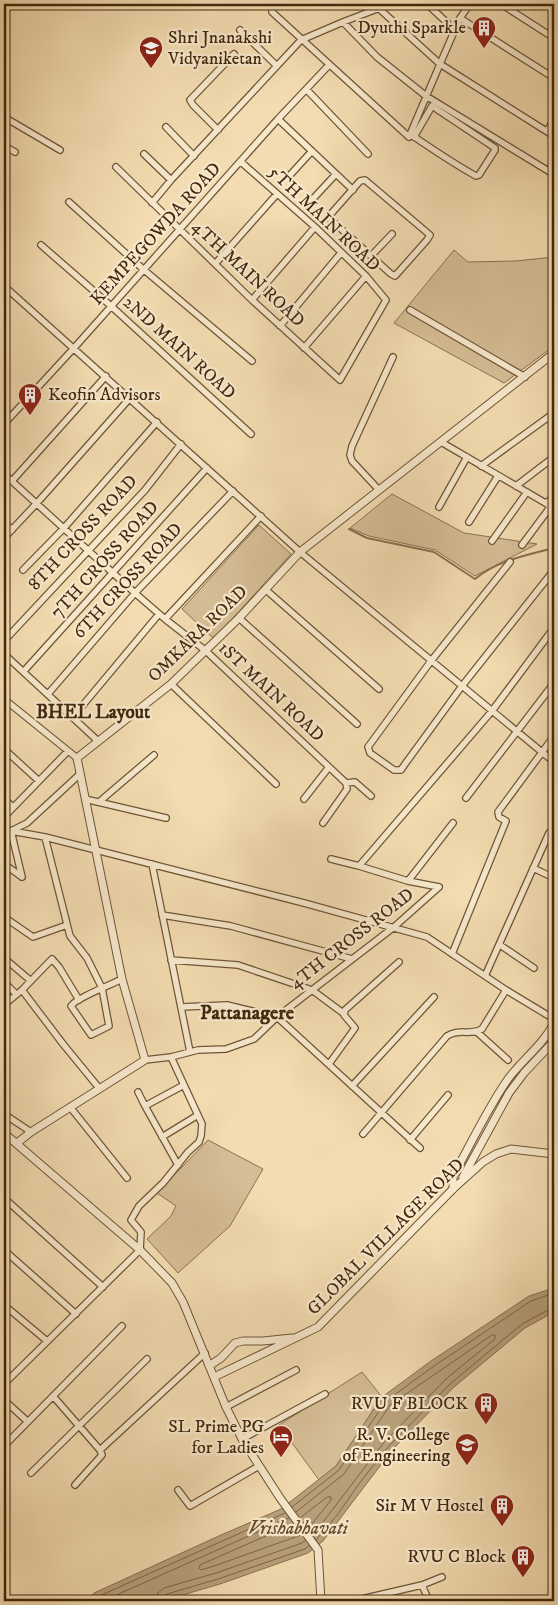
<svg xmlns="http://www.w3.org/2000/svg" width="558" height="1605" viewBox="0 0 558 1605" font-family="'IM FELL DW Pica',serif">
<rect width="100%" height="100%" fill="#f3dcb1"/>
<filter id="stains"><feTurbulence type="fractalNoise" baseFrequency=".004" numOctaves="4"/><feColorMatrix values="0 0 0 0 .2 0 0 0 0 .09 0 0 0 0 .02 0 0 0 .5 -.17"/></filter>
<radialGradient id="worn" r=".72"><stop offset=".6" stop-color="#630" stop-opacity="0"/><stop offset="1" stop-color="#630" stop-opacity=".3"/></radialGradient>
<path fill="#d5bd95" stroke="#8c7252" d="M454,250l14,12 48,-1 37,-4 -4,10 5,30v49l-50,37 -110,-60z
M392,494l72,39 73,11 -62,32 -40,-26 -66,-14 -19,-8z
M259,525l32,29 -77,85 -32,-30z
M208,1140l55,29 -33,57 -52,47 -31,-34 24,-23 5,-10 -19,-13z
M362,1372l20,25 -46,69 -17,14 -40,-55z"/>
<path fill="#b79f7a" stroke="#896f4f" d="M554,252v45l-5,-30z
M554,1288v24l-29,16 -71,59 -61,62 -70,92 -15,12 -88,31 -58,17h-77l9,-8 127,-58 60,-26 55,-43 46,-69 49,-36 98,-65z"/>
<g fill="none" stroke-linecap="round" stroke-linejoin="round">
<path stroke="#7d6444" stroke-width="1" d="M292,1507l47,-37 47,-69 48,-35 97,-65 23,-8
M296,1512l48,-38 46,-69 102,-70h3v4l-48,39 -62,63 -72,94
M300,1518l27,-21h4v3l-23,29
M293,1524l-93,41 -1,3 2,2 13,-4 87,-31
M316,1540l22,-26 23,-33 28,-35 62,-63 71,-59 28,-15 4,-1
M92,1601l5,-4 188,-84
M103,1601l186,-83
M156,1601l2,-8 6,-5 52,-15 86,-30 3,-2
M163,1601v-4l4,-3 51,-15 87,-30 4,-3"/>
<path stroke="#896f4f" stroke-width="2" d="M349,529l18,9 67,14 41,27c22,-18 48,-23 75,-30l4,-4"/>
<g stroke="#6f5537" stroke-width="8">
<path id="minor" d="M272,4v8l137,125 31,-73 -66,-60
M427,4l28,26
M470,4l-10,14 -20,46 114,72
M501,4l53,34
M460,18l94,60
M343,22l34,35 49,39 124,76 4,-16
M240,30l37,36
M307,90l61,64
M4,117l56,33
M278,119l75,71
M166,127l28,29
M218,130l-25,-25 -3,-5 44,-46
M547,131l7,-11
M410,134c22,15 44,30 66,42l3,-1 16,-25v-2l-63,-42 -18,31
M4,146l11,6
M144,154l27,26
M116,167l136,133 88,80 46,-80 -20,-24 -51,-49 -74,-65
M291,174l21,-23
M365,180l65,55 -3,5 -32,36 -4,-2 -62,-56 1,-3 30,-34z
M69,202l74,67 109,92
M310,202l26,-28
M152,203l19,-23 130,-140 42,-18 47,-18
M41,245l70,61 140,128
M371,256l21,-22
M215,264l62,-70
M4,286l296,266 254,210
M252,300l63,-73
M410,310l115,67
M280,326l60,-72
M304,348l62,-72
M4,424l70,-76 204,-229 51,-54
M441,442l113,66
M481,466l73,-53
M4,474l131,119 30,26 41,32 140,132 1,6 -24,34
M12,481l94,-105
M516,486l38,-29
M379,490l-27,-29 -2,-6 2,-9 41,-89
M546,503l8,-6
M439,507l28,-50
M4,522l8,8
M469,522l29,-46
M4,538l33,-35 93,-105
M492,541l35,-49
M522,545l29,-39
M510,562l-79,99 -63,86 2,6 24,17h7l4,-6 57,-78 92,-116
M23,570l41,-42 93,-106
M265,589l114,100
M239,618l118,106
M165,619l96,-103
M4,641l141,-151 36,-46
M4,654l94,87
M24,671l183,-203
M171,684l105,100
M48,694l87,-101 98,-102
M4,699l73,59
M73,717l86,-103
M4,749l35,32
M346,783l9,-1 16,14
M466,798l88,-115
M4,799l9,8
M85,799l81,19
M304,799l25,-32
M99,802l55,-47
M4,817l64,-66
M4,828l7,3 34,6 259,66 123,34 79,53 43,26
M45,837l25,99 17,22 15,30 7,38 -18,9 -20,-29c5,-8 40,-21 51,-27
M547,838l7,3
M331,859l28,7
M4,864l18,13
M152,864l38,188
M533,868l21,10
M22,877l-11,-46 16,-8 53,-49
M408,881l45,-58
M439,887l-31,-6 -49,-15 133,-155 61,-82
M162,915l69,11 121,33
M4,917l29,20 34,-12
M500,945l34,23
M452,954l54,-133 -7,-4 -1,-5 56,-76
M4,958l27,23
M171,960l67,5 74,25 31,23
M485,976l64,-143
M4,982l12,12
M79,1000l-20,-33 -7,-8 -30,31 41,54 36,44
M4,1005l18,-15
M181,1007l46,-2 50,12 143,131
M477,1032l31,28
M145,1060l26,-3 27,-7 28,-1 28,-10 23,-22 117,-90 45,-40
M329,1064l26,-36 -11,-13 1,-5 54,-48
M352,1086l82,-89
M138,1092l7,14
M70,1107l57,71
M4,1114l27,18
M363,1134l84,-98c13,-8 23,0 35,-7l24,-39
M162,1137l36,-22
M410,1140l38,-45
M178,1165l-33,-59 39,-21
M4,1198l99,89
M4,1250l72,64
M4,1305l43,36
M4,1384l136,-134 1,-18 -10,-12 8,-14 24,-23 25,-31 11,-10 2,-6 1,-12 -31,-67
M53,1396l47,54
M4,1400l23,21
M226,1407l70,-37
M242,1439l83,-45
M4,1444l1,1 117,-119
M31,1473l116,-114
M75,1485l27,-30 -2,-5 105,-97
M178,1490l12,16 69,-40
M422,1585l20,-8
M353,1601l69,-16 7,16"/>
</g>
<g stroke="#6f5537" stroke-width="9">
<path id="tertiary" d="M4,1133l136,117 32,33 11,19 43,105 16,32 38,59 38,52 3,51
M17,1143l14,-11 114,-72 -23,-81 -45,-221 94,-74 68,-66 61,-66 254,-199
M463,1177l46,-84 15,-20 30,-32
M453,1189v-13c18,-32 34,-67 55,-97 15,-20 35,-34 46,-56
M209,1366l12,-8 14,-15 8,-2h20l29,-3
M214,1377l104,-50 135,-138 30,-27 13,-8 15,-5 43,5"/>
</g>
<use href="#minor" stroke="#f7e8cc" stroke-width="5.5"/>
<use href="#tertiary" stroke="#f7e8cc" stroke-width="7"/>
</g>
<defs>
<g id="building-pin" transform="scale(1.25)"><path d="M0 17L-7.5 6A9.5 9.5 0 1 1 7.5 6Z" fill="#8f2418" stroke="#f7e8cc"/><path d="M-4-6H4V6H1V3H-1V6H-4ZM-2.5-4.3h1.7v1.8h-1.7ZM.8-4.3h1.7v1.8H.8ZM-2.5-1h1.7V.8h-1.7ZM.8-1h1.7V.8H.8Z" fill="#fff"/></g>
<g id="school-pin" transform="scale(1.25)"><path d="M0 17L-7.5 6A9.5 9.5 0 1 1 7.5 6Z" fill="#8f2418" stroke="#f7e8cc"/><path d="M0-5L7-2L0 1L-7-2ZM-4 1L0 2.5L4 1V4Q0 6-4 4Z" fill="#fff"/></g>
<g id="hotel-pin" transform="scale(1.25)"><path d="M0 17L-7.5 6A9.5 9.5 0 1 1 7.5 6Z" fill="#8f2418" stroke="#f7e8cc"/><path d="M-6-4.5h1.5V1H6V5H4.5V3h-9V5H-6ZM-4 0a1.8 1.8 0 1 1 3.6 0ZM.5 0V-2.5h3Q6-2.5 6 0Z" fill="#fff"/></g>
<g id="university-pin" transform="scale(1.25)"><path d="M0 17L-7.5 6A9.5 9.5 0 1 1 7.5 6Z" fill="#8f2418" stroke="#f7e8cc"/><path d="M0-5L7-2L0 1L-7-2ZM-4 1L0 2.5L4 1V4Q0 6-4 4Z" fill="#fff"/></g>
</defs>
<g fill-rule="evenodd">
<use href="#building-pin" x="484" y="28"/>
<use href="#school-pin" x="151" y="48"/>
<use href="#building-pin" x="30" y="395"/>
<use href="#building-pin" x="486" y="1404"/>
<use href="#hotel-pin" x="281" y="1437"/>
<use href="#university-pin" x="467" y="1445"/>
<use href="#building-pin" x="502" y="1506"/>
<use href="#building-pin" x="523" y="1557"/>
</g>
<g text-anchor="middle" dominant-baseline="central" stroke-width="4.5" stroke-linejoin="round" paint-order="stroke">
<g font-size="18" fill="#43280e" stroke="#f7e8cc" text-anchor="end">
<text x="466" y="28">Dyuthi Sparkle</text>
<text x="168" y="38" text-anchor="start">Shri Jnanakshi<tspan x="168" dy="21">Vidyaniketan</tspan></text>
<text x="48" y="395" text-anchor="start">Keofin Advisors</text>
<text x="468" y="1404">RVU F BLOCK</text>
<text x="264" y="1427">SL Prime PG<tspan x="264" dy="21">for Ladies</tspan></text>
<text x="450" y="1435">R. V. College<tspan x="450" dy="21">of Engineering</tspan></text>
<text x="484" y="1506">Sir M V Hostel</text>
<text x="506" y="1557">RVU C Block</text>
</g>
<g font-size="18" fill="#43280e" stroke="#f7e8cc">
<text transform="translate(324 219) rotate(43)">5TH MAIN ROAD</text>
<text transform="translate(156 234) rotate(-48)">KEMPEGOWDA ROAD</text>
<text transform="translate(248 274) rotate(43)">4TH MAIN ROAD</text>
<text transform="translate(179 348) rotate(42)">2ND MAIN ROAD</text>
<text transform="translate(83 533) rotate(-47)">8TH CROSS ROAD</text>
<text transform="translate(105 560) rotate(-48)">7TH CROSS ROAD</text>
<text transform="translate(128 581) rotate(-47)">6TH CROSS ROAD</text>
<text transform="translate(198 634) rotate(-44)">OMKARA ROAD</text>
<text transform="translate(271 692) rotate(43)">1ST MAIN ROAD</text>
<text transform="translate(352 939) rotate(-38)">4TH CROSS ROAD</text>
<text transform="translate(386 1237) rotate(-45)">GLOBAL VILLAGE ROAD</text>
</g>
<g font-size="19" font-weight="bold" fill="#43280e" stroke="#f7e8cc">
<text x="93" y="712">BHEL Layout</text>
</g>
<g font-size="19" font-style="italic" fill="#664c2e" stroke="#f7e8cc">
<text x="298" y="1528">Vrishabhavati</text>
</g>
<g font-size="20" font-weight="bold" fill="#43280e" stroke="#f7e8cc">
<text x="247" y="1013">Pattanagere</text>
</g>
</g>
<rect width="558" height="1605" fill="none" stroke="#f3dcb1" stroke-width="20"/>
<rect x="5" y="5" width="548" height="1595" fill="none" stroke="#43280e" stroke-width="2.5"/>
<rect x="10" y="10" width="538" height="1585" fill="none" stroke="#43280e"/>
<rect width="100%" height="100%" filter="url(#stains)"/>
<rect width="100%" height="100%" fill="url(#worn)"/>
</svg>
